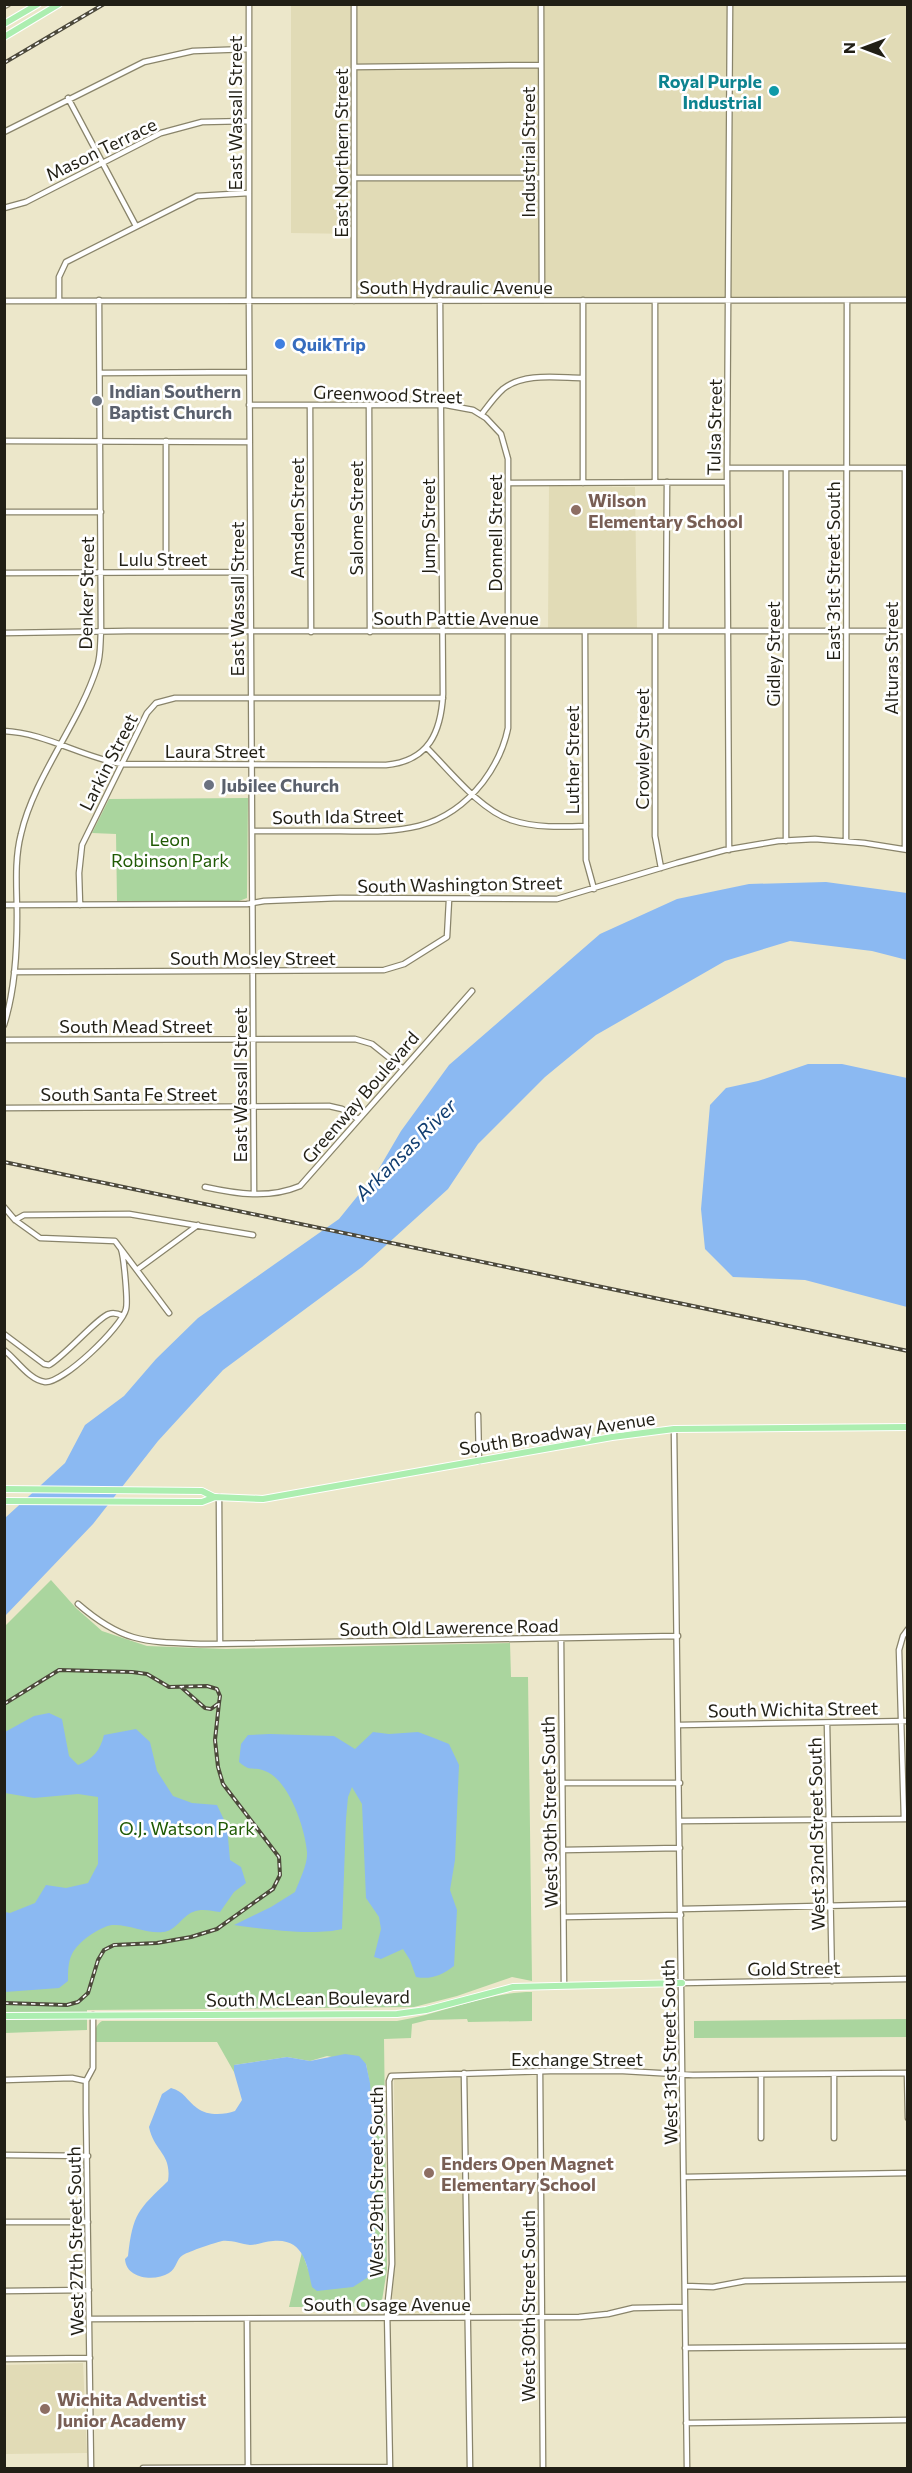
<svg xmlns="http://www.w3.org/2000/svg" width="912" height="2473" viewBox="0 0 912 2473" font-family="Commissioner,sans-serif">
<rect width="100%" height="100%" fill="#ece7ca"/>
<path fill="#e1dbb6" d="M291,5h616v296h-553l1,-67 -64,-1z
M549,486l86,1 2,141h-89z
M460,2078l2,1 2,232 -1,4h-69l-3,-3 4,-49 -1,-184z
M83,2363l4,90 -82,1 -1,-89z"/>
<path fill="#aad59e" d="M248,798l-1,100 -8,3h-122l-1,-67 -24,-1 17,-34z
M51,1580l25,28 26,23 45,15 79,3 284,-6 1,34h17l4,304 -20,-4 -55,19 -43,11 -327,3v20l-82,3v-407z
M532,1992v29l-64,1 -1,-3 -39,1 -16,4 -1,14 -27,1 3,230 -6,38h-92l13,-55 6,17 67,-13c0,-63 4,-130 -9,-192l-39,-8 -17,5 -23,-4 -53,8v7l-17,-30h-122c0,-9 -1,-16 7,-21h295c45,-7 89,-29 135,-29z
M907,2019v18l-213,1v-17z"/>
<path fill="#8bb9f2" d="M826,882l81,11v67l-35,-9 -82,-10 -65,20 -129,74 -51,42 -67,67 -30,45 -86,78 -139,103 -65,71 -65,83 -88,92v-98l60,-55 20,-38 39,-29 32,-37 42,-41 141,-99 38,-47 24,-41 48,-66 151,-131 77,-35 72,-15z
M808,1064h34l65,14v229l-102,-27 -72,-3 -28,-28 -4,-40 9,-104 16,-17 32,-7z
M49,1713l13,6 7,37 9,9c15,-6 22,-14 26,-30l32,-6 14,13 7,29 16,25 19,7 25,2 10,21 3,34 11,7 5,16 -12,9 -14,20c-9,-1 -18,-4 -27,0 -11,4 -17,19 -30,20 -16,2 -34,-8 -51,-7 -13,2 -34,17 -40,29 -4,8 -4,18 -4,27l-9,7 -54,4v-80l5,1 25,-10 11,-18 20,3 22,-5 10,-19v-67l-20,-3 -44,4 -29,-5v-61l29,-16z
M373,1732l16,2 29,-2 16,6 15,6 10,21 -4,95 -5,30 7,20 -3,56c-12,9 -23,14 -38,11l-6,-17 -7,-11 -22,10 -7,-2 7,-28 -2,-12 -13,-19 -4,-94 -10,-17 -4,10 -2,22 -4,110c-26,7 -81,0 -108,-4l37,-18 24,-15c4,-11 13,-28 12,-40 -2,-24 -18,-72 -42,-81 -12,-5 -13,2 -26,-9l2,-18 7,-9 22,-1 64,2 21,13z
M345,2054l14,2 7,8 4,19 5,82v91l-5,20 -17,11 -36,4 -5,-4c-5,-22 -8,-49 -39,-46 -8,0 -15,4 -23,4 -9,-1 -18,-5 -28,-4 -8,2 -32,10 -39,14 -7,4 -6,13 -14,18 -14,9 -43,6 -44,-14l3,-3c5,-43 10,-46 40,-75 4,-28 -14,-29 -19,-54l13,-33 9,-6c13,3 16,13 26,20 10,8 27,7 38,3l7,-11 -8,-28v-7l53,-8 23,4z"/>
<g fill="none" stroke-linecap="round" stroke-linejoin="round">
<g stroke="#89846a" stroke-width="7">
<path id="minor" d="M249,4v297l5,893
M354,4v297
M541,4l1,296
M4,6l4,-2
M354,67l187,-2
M68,98l68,128
M4,132l140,-70 49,-11 56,-2
M354,178h187
M4,208l22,-6 135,-69 41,-11 47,-1
M59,300v-23l7,-15 131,-66 52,-3
M4,301l904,-1
M655,301v181
M100,373l149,-1
M249,405h197l27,5 13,8 15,16 7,25v269c-4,20 -13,38 -25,54 -40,51 -84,50 -144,49 -29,0 -58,0 -87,0
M310,405l1,227
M369,405l1,227
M481,415c7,-9 14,-19 22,-26 21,-17 56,-11 80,-11
M4,441l245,1
M166,441v131
M727,468h180
M786,468v373
M509,483l218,-1
M583,483v-183
M4,512h97
M4,573l246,-1
M585,631l1,229 8,29
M655,631v205l6,32
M666,631l1,-149
M4,633l124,-2h780
M4,731c42,2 77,26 118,33l264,1c43,-4 55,-33 57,-71l-3,-394
M427,748c23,23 53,62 84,72 24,8 51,7 75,6
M846,841l1,-540
M905,849v-381
M729,850l-2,-382 3,-464
M4,905l243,-1 17,-3 76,-3 217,1 120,-36 48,-13 53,-9 37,-2 49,4 44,7
M80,905l-1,-32 3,-28 65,-132 9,-10 19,-5h268
M14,972l370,-2 20,-6 43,-27 2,-37
M4,1025c11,-35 13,-72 13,-109 0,-27 -3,-55 4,-82 13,-57 58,-110 76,-167 4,-11 3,-24 4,-36l-2,-331
M4,1040l351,-1 17,5 30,24
M4,1108l325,-2 13,3 16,10
M205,1187c32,7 64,12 95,-1l172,-195
M4,1207l11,13 25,18 75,3 54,72
M15,1220l9,-5 105,-1 124,21
M138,1269l60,-44
M4,1334l40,30 5,1c16,-9 49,-48 60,-51 5,-2 10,0 14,2
M4,1350c12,9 25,30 41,32 17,2 77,-55 81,-73 2,-7 -2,-52 -5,-60
M478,1415l1,46
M674,1429l13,1039
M219,1497l1,147
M78,1604c46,40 69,38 127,40l473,-8
M561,1638l3,347
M827,1723l5,258
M679,1725l229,-4
M562,1783h118
M904,1819l-5,-169 4,-14 5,-7
M680,1821l228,-2
M563,1850l117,-2
M681,1909l227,-5
M564,1917l117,-2
M682,1983l226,-4
M540,2072l3,396
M464,2073l6,395
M907,2073l1,45
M834,2074v64
M761,2075v63
M4,2080l68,-2 14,3
M4,2155l84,1
M684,2177l224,-4
M4,2222h84
M685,2286l28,1 32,-6 163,-2
M4,2291l85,-1
M89,2319l490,-2 29,-3 25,-6 52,-1
M247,2319l1,149
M685,2348l223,-2
M4,2359l86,-1
M686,2423l222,-3
M91,2468l-5,-356v-31l7,-13v-53
M143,2468l247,-1
M390,2468l-3,-158 5,-46 -3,-183 2,-5 159,-5h73l70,4 215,-2"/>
</g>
<g stroke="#fff" stroke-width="8">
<path id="major" d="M4,24l34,-20
M4,37l55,-33
M4,1489l198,2 12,6
M4,1501l198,1 13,-5 48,2 349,-62 62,-8 234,-2
M4,2016l393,-2 29,-4 87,-23 169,-4"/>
</g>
<use href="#minor" stroke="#fff" stroke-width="4.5"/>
<use href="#major" stroke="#aceeb0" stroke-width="6"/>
<g stroke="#4c493b" stroke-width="4">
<path id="rail" d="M4,63l100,-59
M4,1162l904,189
M4,1704l55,-34 73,2 15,2 22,13 38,-1 10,3 3,7 -1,7 -8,6 -6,-1 -24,-21
M4,2003l63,2 11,-3 10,-9 10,-33 6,-10 10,-5 43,-2 34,-6 26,-8 56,-40 7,-14 -1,-18 -56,-73 -5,-17 -3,-27 4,-37"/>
</g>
<use href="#rail" stroke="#fff" stroke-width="1.5" stroke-dasharray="4.5" stroke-linecap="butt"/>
</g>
<circle fill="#0f9aa8" stroke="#fff" stroke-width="2" cx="774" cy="91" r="6"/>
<circle fill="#3f7fe0" stroke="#fff" stroke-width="2" cx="280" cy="344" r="6"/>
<g fill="#6b7280" stroke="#fff" stroke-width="2">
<circle cx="97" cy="401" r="6"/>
<circle cx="209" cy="785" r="6"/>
</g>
<g fill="#8d6e63" stroke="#fff" stroke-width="2">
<circle cx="576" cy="510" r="6"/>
<circle cx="429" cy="2173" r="6"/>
<circle cx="45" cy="2409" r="6"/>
</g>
<g text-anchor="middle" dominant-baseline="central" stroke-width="5" stroke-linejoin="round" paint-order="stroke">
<g font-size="18" font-weight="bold" fill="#0d838f" stroke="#fff" text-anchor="end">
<text x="762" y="81">Royal Purple<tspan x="762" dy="21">Industrial</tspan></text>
</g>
<g font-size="18" fill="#211f15" stroke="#fff">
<text transform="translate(235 113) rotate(-90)">East Wassall Street</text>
<text transform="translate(101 149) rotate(-26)">Mason Terrace</text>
<text transform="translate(528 152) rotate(-90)">Industrial Street</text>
<text transform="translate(341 153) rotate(-90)">East Northern Street</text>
<text x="456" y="287">South Hydraulic Avenue</text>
<text transform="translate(388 394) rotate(2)">Greenwood Street</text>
<text transform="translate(714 427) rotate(-89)">Tulsa Street</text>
<text transform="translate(297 518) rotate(-90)">Amsden Street</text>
<text transform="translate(356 518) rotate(-90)">Salome Street</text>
<text transform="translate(428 526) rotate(-90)">Jump Street</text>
<text transform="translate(495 533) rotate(-90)">Donnell Street</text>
<text x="163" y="559">Lulu Street</text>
<text transform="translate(833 571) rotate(-90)">East 31st Street South</text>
<text transform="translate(86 593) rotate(-89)">Denker Street</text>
<text transform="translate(237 599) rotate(-90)">East Wassall Street</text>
<text x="456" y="618">South Pattie Avenue</text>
<text transform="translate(773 654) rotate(-90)">Gidley Street</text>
<text transform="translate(891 658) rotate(-90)">Alturas Street</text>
<text transform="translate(642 749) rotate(-90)">Crowley Street</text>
<text x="215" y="751">Laura Street</text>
<text transform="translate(572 760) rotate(-90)">Luther Street</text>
<text transform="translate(108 762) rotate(-63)">Larkin Street</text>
<text transform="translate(338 816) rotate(-1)">South Ida Street</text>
<text transform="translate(460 884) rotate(-1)">South Washington Street</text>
<text x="253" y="958">South Mosley Street</text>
<text x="136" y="1026">South Mead Street</text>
<text transform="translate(240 1085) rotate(-90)">East Wassall Street</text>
<text x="129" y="1094">South Santa Fe Street</text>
<text transform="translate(360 1097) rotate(-49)">Greenway Boulevard</text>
<text transform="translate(557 1433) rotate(-9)">South Broadway Avenue</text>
<text transform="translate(449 1627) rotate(-1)">South Old Lawerence Road</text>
<text transform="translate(793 1709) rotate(-1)">South Wichita Street</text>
<text transform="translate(549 1812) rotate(-91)">West 30th Street South</text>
<text transform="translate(816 1834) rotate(-91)">West 32nd Street South</text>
<text transform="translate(794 1968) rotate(-1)">Gold Street</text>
<text transform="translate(308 1998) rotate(-1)">South McLean Boulevard</text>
<text transform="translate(669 2052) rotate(-91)">West 31st Street South</text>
<text x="577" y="2059">Exchange Street</text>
<text transform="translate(376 2182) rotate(-90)">West 29th Street South</text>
<text transform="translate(75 2241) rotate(-91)">West 27th Street South</text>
<text x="387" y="2304">South Osage Avenue</text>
<text transform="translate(528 2306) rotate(-90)">West 30th Street South</text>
</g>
<g font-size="18" font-weight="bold" fill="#366cbe" stroke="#fff" text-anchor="start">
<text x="292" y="344">QuikTrip</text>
</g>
<g font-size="18" font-weight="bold" fill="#5b616d" stroke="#fff" text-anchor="start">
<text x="109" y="391">Indian Southern<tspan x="109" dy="21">Baptist Church</tspan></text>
<text x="221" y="785">Jubilee Church</text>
</g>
<g font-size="18" font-weight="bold" fill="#785e54" stroke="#fff" text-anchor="start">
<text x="588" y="500">Wilson<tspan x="588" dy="21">Elementary School</tspan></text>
<text x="441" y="2163">Enders Open Magnet<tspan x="441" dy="21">Elementary School</tspan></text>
<text x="57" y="2399">Wichita Adventist<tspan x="57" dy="21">Junior Academy</tspan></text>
</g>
<g font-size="18" fill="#1f5a04" stroke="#fff">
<text x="170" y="839">Leon<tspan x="170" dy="21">Robinson Park</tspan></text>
<text x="187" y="1828">O.J. Watson Park</text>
</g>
<g font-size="20" font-style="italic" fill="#103d70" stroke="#fff">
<text transform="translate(405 1149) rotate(-45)">Arkansas River</text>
</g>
</g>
<rect width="912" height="2473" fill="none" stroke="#211f15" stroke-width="12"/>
<g transform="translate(864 48) rotate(270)" stroke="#ffffff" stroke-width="4.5" paint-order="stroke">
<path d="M0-4.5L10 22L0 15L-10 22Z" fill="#211f15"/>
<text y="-9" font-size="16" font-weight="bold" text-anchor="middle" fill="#211f15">N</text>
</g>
</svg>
